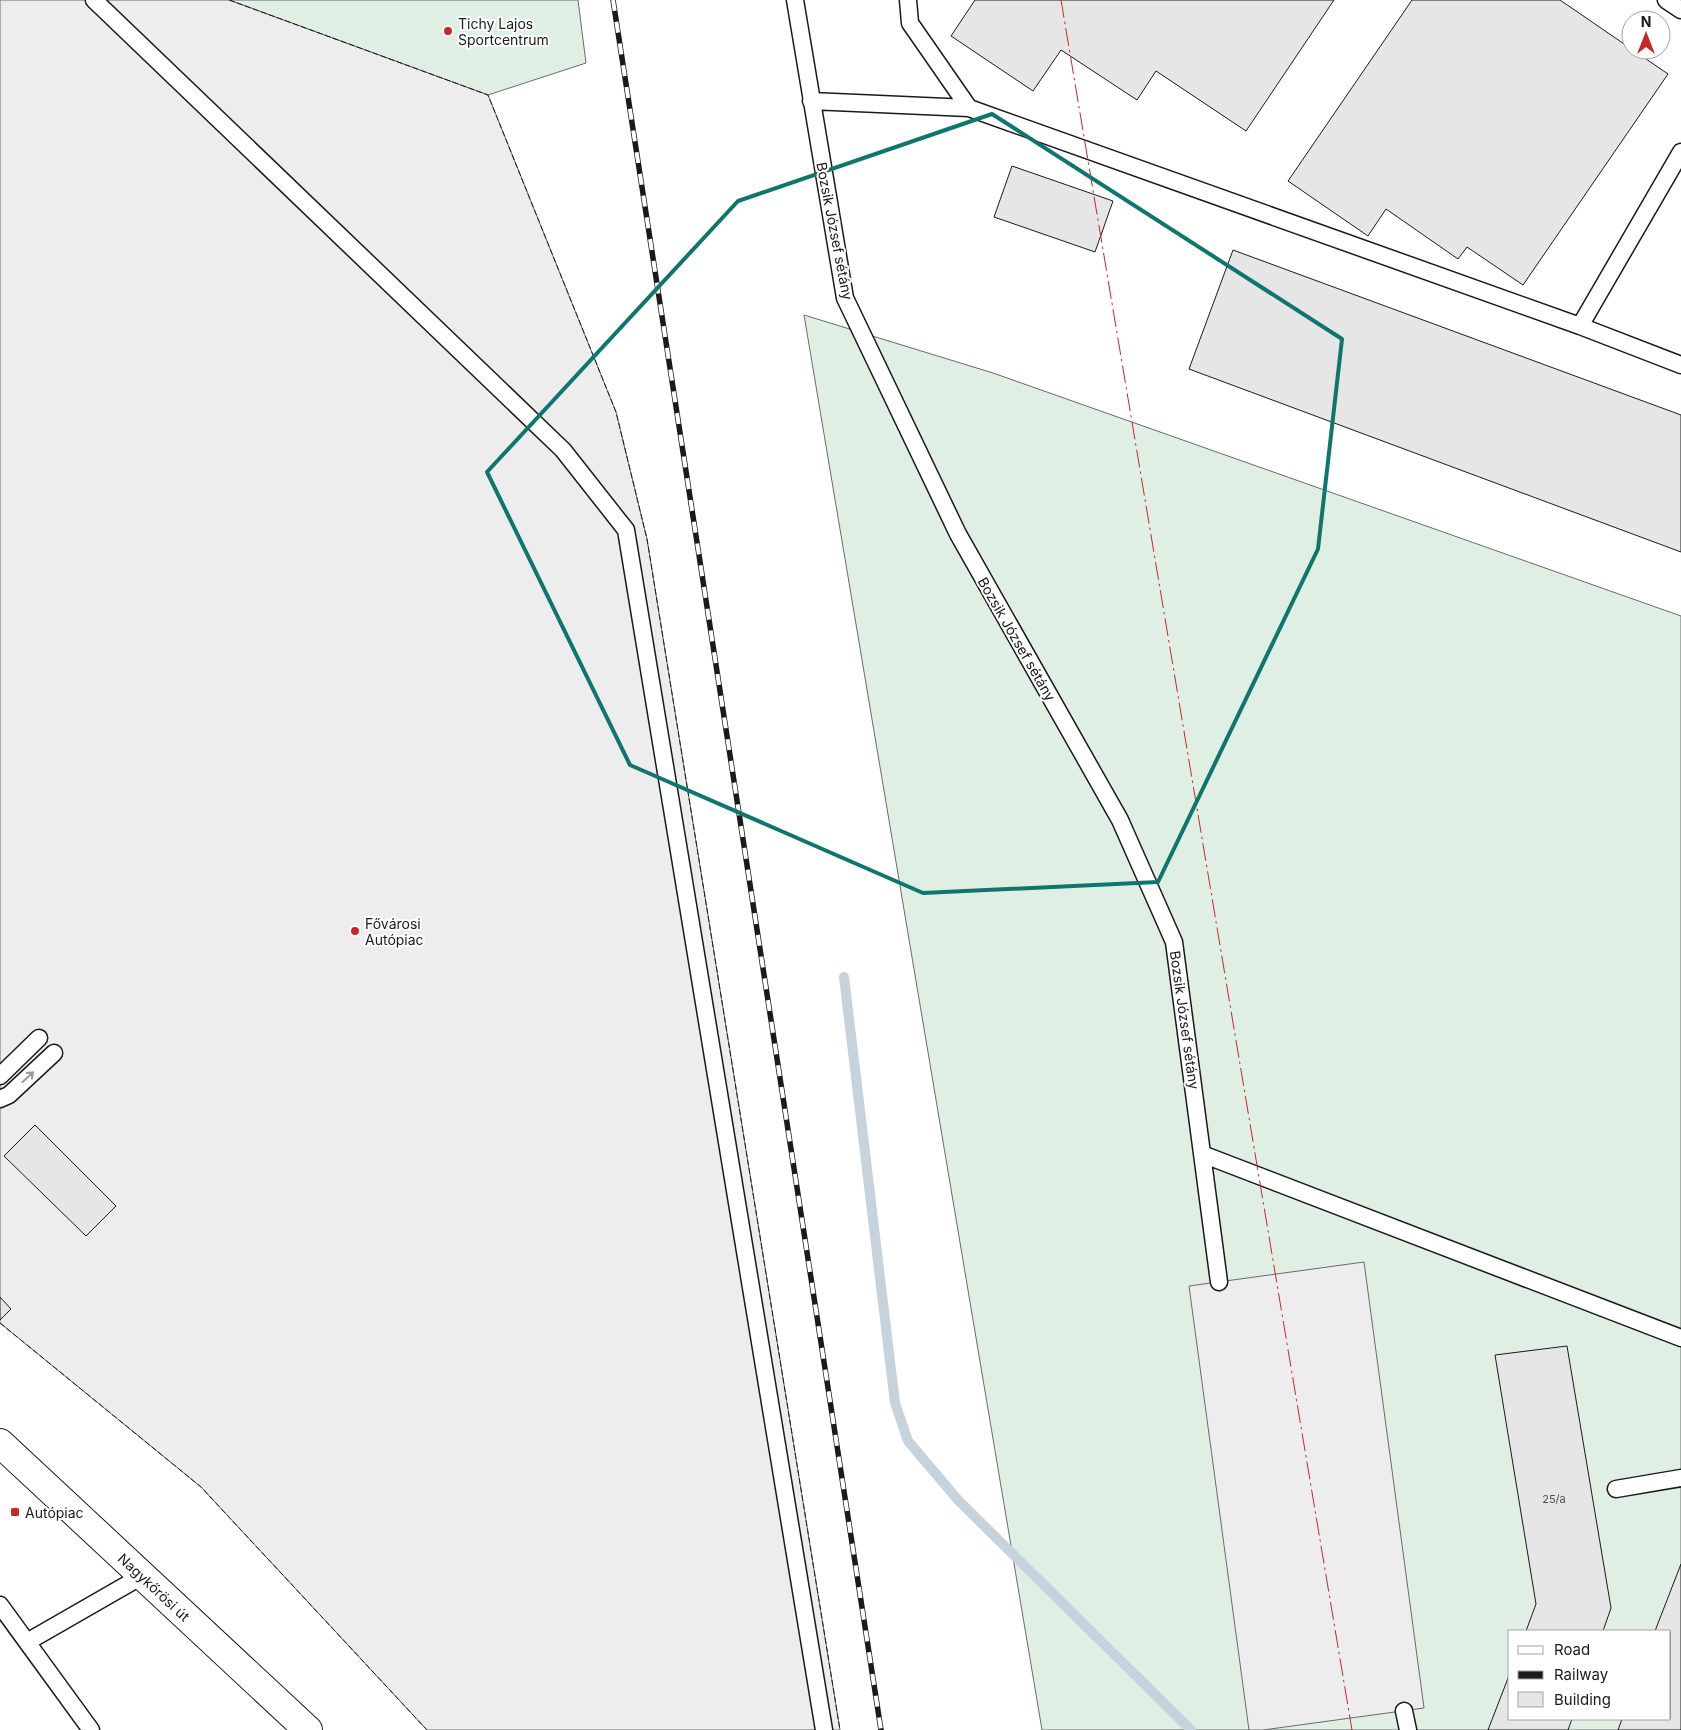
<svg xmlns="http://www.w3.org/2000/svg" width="1681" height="1730" viewBox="0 0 1681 1730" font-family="Inter,sans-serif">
<rect width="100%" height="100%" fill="#fff"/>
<path fill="#e0efe3" stroke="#6a6a6a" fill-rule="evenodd" d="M229,0h349l8,63 -98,32z
M804,315l189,58 688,243v1114h-639zM1510,1631h160v88h-160z"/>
<path fill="#ededed" stroke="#6a6a6a" d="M0,0h229l259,95 128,317 31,127 193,1191h-413l-226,-243 -201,-164z
M1364,1262l60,446 -161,22h-14l-60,-444z"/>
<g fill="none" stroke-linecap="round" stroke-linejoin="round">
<path stroke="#c6d2dc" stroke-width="10" d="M844,977l51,426 13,38 50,59 233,230"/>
</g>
<path fill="#e6e6e6" stroke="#1a1a1a" d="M975,0h359l-88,131 -90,-60 -19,29 -76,-50 -28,41 -82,-55z
M1412,0h148l108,74 -145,211 -56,-38 -9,12 -72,-50 -18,27 -80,-55z
M1012,166l101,35 -18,51 -101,-35z
M1233,250l448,165v137l-492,-183z
M35,1125l81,81 -30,30 -82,-80z
M0,1297l11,12 -11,11z
M1567,1346l44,262 -8,23h-77l10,-27 -41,-249z
M1681,1564v166h-63l4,-11h48v-88h-15z
M1510,1673v46h62l-4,11h-80z"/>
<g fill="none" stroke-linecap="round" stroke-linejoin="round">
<g stroke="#1a1a1a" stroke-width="19">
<path id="service" d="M94,0l469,450 63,80 198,1200
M795,0l50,298 113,236 162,286 54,122 45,340
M908,0l2,23 59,85
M1666,0l15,10
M811,101l158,7 611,218 101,39
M1580,326l101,-174
M0,1076l39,-38
M0,1099l9,-4 45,-42
M1202,1154l479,184
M1616,1489l65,-11
M0,1605l91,125
M27,1642l115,-66
M1404,1711l4,19"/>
</g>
<g stroke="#1a1a1a" stroke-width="30">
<path id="secondary" d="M0,1443l308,287"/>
</g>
<use href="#service" stroke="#fff" stroke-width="16"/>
<use href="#secondary" stroke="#fff" stroke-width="28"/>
<g stroke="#1a1a1a" stroke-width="5.5">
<path id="rail" d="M613,0l268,1730"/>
</g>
<use href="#rail" stroke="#fff" stroke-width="4" stroke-dasharray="11" stroke-linecap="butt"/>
<path stroke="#1a1a1a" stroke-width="1" stroke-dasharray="6 2.5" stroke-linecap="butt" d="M229,0l259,95 128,317 31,127 193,1191
M0,1323l201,164 226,243"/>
<path stroke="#c62828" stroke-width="1" stroke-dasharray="18 4 2.5 4" stroke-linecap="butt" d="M1061,0l291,1730"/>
</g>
<defs><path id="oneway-shaft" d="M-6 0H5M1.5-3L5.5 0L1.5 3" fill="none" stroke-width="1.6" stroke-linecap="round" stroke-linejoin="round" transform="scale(1.25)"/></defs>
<use stroke="#989898" href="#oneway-shaft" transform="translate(28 1077) rotate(-43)"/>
<path fill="none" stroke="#0f766e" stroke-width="4" stroke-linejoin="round" d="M992,114l350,225 -24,210 -160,333 -235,11 -293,-128 -143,-293 251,-271z"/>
<g fill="#c62828" stroke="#fff" stroke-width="2">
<circle cx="448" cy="31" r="5"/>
<circle cx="355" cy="931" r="5"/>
<rect x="10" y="1507" width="10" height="10" rx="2.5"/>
</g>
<g text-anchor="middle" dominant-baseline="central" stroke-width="4" stroke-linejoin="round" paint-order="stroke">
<g font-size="11" fill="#4d4d4d">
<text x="1554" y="1499">25/a</text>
</g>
<g font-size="14" fill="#1a1a1a" stroke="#fff" text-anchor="start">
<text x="458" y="23">Tichy Lajos<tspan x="458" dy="16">Sportcentrum</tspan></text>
<text x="365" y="923">Fővárosi<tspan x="365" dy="16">Autópiac</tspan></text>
<text x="25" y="1512">Autópiac</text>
</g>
<g font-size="14" fill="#1a1a1a" stroke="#fff">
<text transform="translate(835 231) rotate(79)">Bozsik József sétány</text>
<text transform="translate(1017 639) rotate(60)">Bozsik József sétány</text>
<text transform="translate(1185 1020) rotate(82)">Bozsik József sétány</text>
<text transform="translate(154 1587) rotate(43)">Nagykőrösi út</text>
</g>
</g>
<rect x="1508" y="1630" width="162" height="90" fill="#ffffff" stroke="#a3a3a3"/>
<rect x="1518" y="1646" width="25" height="8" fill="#ffffff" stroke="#a3a3a3"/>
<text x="1554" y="1655" font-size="15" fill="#1a1a1a">Road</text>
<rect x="1518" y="1671" width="25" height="8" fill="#1a1a1a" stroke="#a3a3a3"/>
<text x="1554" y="1680" font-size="15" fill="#1a1a1a">Railway</text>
<rect x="1518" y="1692" width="25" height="15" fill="#e6e6e6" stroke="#a3a3a3"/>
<text x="1554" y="1705" font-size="15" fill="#1a1a1a">Building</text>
<g transform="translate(1646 35)"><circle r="24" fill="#ffffff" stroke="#a3a3a3"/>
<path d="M0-4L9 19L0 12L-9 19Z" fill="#c62828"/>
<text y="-8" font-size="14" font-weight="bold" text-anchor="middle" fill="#1a1a1a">N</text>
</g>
</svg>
